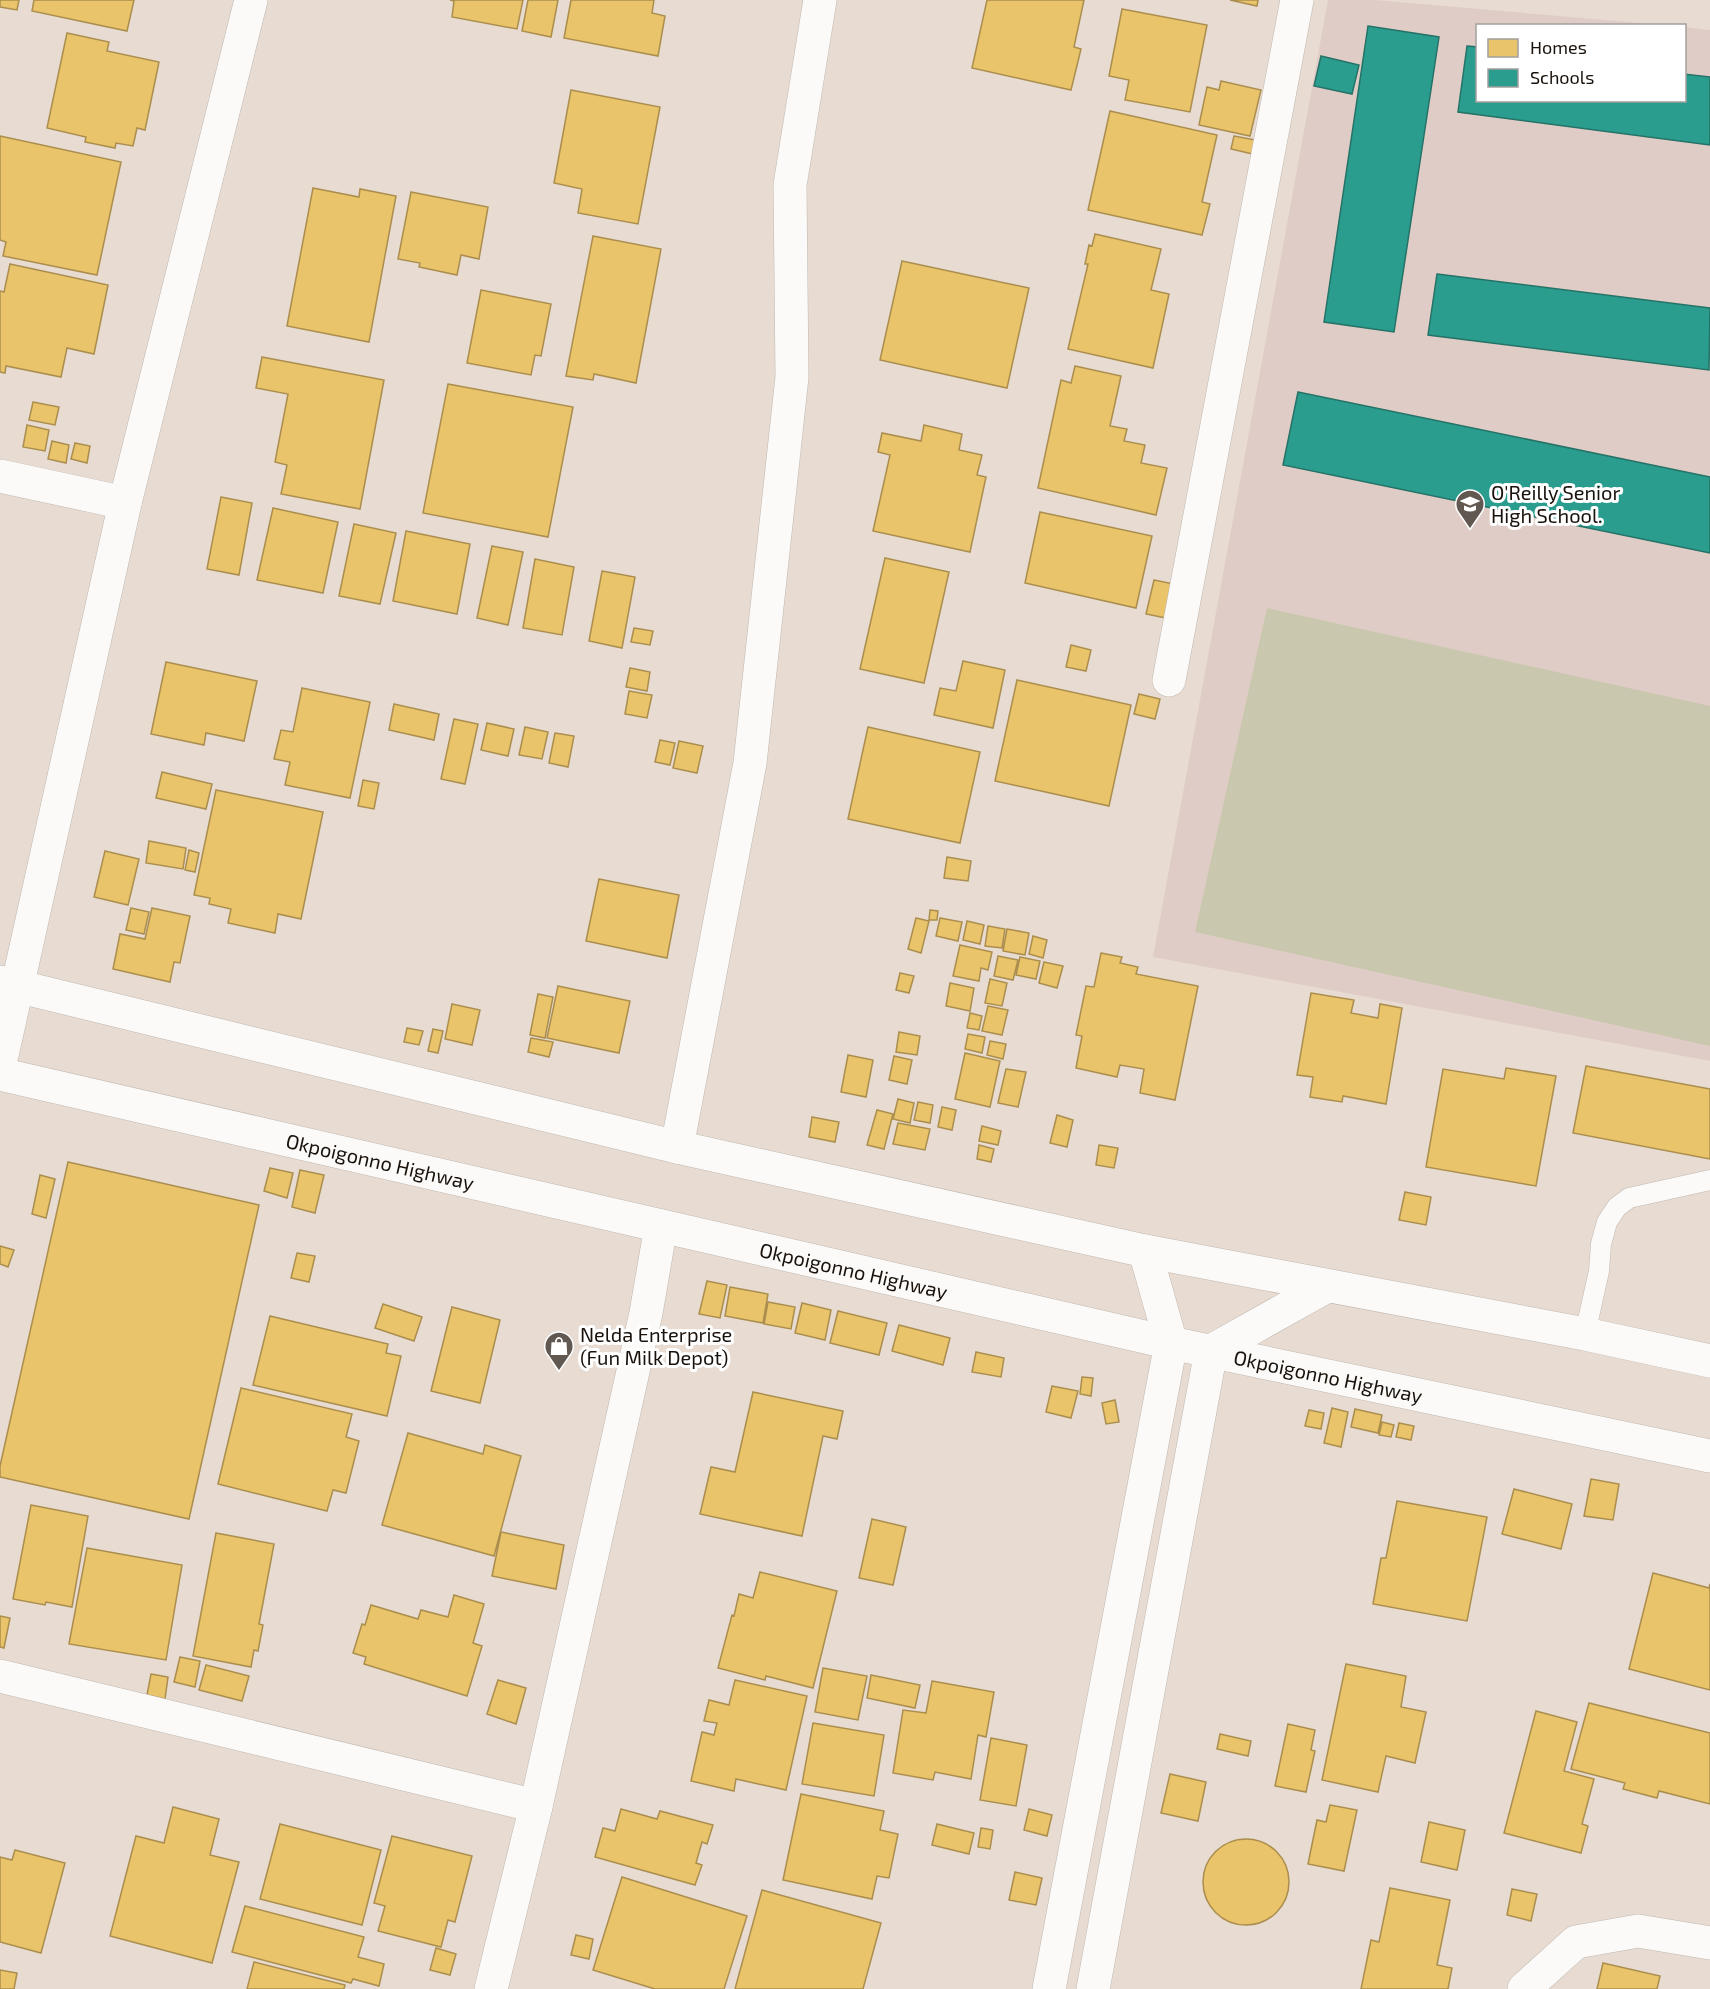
<svg xmlns="http://www.w3.org/2000/svg" width="1710" height="1989" viewBox="0 0 1710 1989" font-family="'Exo 2',sans-serif">
<rect width="100%" height="100%" fill="#e7dbd2"/>
<path fill="#e0ccc6" d="M1328,0h47l289,25 -186,1v74h206l1,-73 25,3v1031l-557,-104z"/>
<path fill="#c9c8ae" d="M1267,608l443,98v340l-515,-114z"/>
<path fill="#e9c46a" stroke="#ab8e4e" stroke-width="1.5" d="M0,0h19l-2,10 -17,-3z
M34,0h100l-7,31 -95,-20z
M450,0h73l-6,29 -65,-12 2,-16z
M528,0h30l-7,37 -29,-6z
M571,0h83l-2,13 13,3 -7,40 -94,-18z
M987,0h97l-10,47 7,2 -10,41 -99,-22z
M1230,0h28l-1,6z
M1122,9l85,16 -17,87 -65,-12 4,-20 -20,-4z
M67,33l42,9 -2,9 52,11 -14,68 -8,-2 -4,18 -17,-3 -1,5 -30,-6 1,-5 -39,-9z
M1221,81l40,9 -11,46 -51,-11 8,-38 12,3z
M571,90l89,17 -22,117 -60,-11 4,-24 -28,-6z
M1110,111l107,24 -15,67 8,2 -8,31 -114,-25z
M0,136l121,26 -24,113 -94,-19 3,-14 -6,-2z
M1234,136l27,5 -4,14 -26,-6z
M313,188l46,9 1,-8 36,7 -27,146 -82,-16z
M411,192l77,15 -9,52 -18,-4 -4,20 -38,-8 1,-4 -22,-4z
M1095,234l66,15 -10,41 18,4 -16,74 -85,-19 20,-85h-3l4,-19 3,1z
M593,236l68,13 -25,134 -42,-9 -1,6 -27,-4z
M902,261l127,27 -22,100 -127,-28z
M10,264l98,21 -14,69 -27,-6 -6,29 -55,-11 -1,7 -5,-1v-81l4,1z
M481,290l70,14 -10,52 -6,-1 -4,20 -64,-12z
M262,357l122,23 -24,129 -79,-15 6,-29 -12,-3 13,-68 -32,-6z
M1075,366l46,10 -11,50 17,3 -3,12 21,4 -4,18 26,5 -11,47 -118,-27 23,-108 10,3z
M448,384l125,23 -25,130 -125,-24z
M33,402l26,5 -4,18 -26,-5z
M27,425l22,5 -4,21 -22,-4z
M924,425l38,9 -3,16 23,5 -5,20 9,2 -16,75 -97,-21 17,-76 -12,-3 4,-19 39,8z
M52,441l17,4 -3,18 -18,-4z
M75,443l15,3 -3,17 -16,-4z
M221,497l31,6 -13,72 -32,-6z
M273,508l65,14 -15,71 -66,-13z
M1040,512l112,24 -16,72 -111,-25z
M354,524l42,9 -16,71 -41,-8z
M406,531l64,13 -13,70 -64,-13z
M492,546l31,6 -15,73 -31,-7z
M885,558l64,14 -25,111 -64,-14z
M535,559l39,8 -12,68 -39,-7z
M602,571l33,6 -13,71 -33,-7z
M1154,580l30,6 -8,34 -30,-6z
M634,628l19,3 -3,14 -19,-3z
M1071,645l20,5 -5,21 -20,-4z
M963,661l42,9 -12,58 -59,-13 6,-27 16,3z
M166,662l91,19 -13,60 -38,-8 -2,12 -53,-11z
M630,668l20,4 -3,19 -21,-4z
M1017,680l114,25 -22,101 -114,-25z
M302,688l68,14 -20,96 -65,-13 5,-23 -16,-3 7,-29 12,2z
M629,691l23,4 -5,23 -22,-4z
M1139,694l21,5 -5,20 -21,-5z
M394,704l45,10 -5,26 -45,-10z
M454,719l24,5 -13,60 -24,-5z
M487,723l27,6 -6,27 -27,-6z
M525,727l23,5 -6,27 -23,-4z
M868,727l112,25 -20,91 -112,-24z
M555,733l19,3 -6,31 -19,-4z
M660,740l15,3 -5,22 -15,-3z
M679,741l24,5 -6,27 -24,-5z
M162,772l50,12 -6,25 -50,-11z
M363,780l16,3 -5,26 -16,-3z
M216,790l107,22 -22,107 -23,-5 -3,19 -47,-10 3,-14 -22,-5 1,-6 -16,-3z
M149,841l37,7 -3,21 -37,-6z
M189,850l10,3 -4,19 -10,-2z
M105,851l34,8 -11,46 -34,-8z
M947,857l24,4 -3,20 -24,-3z
M599,879l80,16 -12,63 -81,-17z
M131,908l18,4 -5,22 -18,-4z
M152,908l38,8 -10,47 -6,-1 -4,20 -57,-13 7,-35 25,5z
M930,910l8,1 -1,9h-8z
M916,918l13,3 -8,32 -13,-4z
M940,918l22,4 -4,19 -22,-5z
M967,921l17,4 -4,19 -17,-4z
M988,926l17,3 -3,19 -17,-2z
M1007,929l22,4 -4,22 -22,-4z
M1033,936l14,4 -4,18 -14,-4z
M960,945l32,7 -4,18 -7,-2 -2,13 -26,-5z
M1101,953l21,4 -2,6 18,4 -2,7 62,12 -23,114 -35,-7 4,-24 -24,-4 -3,12 -41,-9 6,-32 -6,-1 10,-49 8,1z
M998,956l20,4 -5,20 -19,-4z
M1020,957l20,4 -4,18 -20,-4z
M1044,962l19,4 -6,22 -18,-5z
M900,973l14,3 -5,17 -13,-3z
M990,979l17,4 -5,23 -17,-3z
M950,983l24,5 -4,23 -24,-5z
M558,986l72,15 -11,52 -72,-15z
M1311,993l43,7 -3,13 27,5 2,-14 22,4 -16,96 -43,-8 -1,6 -32,-5 3,-20 -16,-2z
M538,994l15,3 -8,41 -15,-3z
M452,1004l28,6 -8,35 -27,-6z
M988,1006l20,4 -6,25 -20,-4z
M970,1013l12,3 -3,14 -12,-2z
M407,1028l16,3 -4,14 -15,-3z
M433,1029l10,2 -5,22 -10,-2z
M899,1032l21,4 -3,19 -21,-3z
M968,1034l17,3 -3,16 -17,-4z
M531,1038l22,4 -4,15 -21,-5z
M990,1041l16,3 -3,15 -16,-4z
M965,1053l35,8 -10,46 -35,-8z
M848,1055l25,5 -7,37 -25,-5z
M894,1056l18,4 -5,24 -18,-4z
M1586,1066l124,23v70l-137,-26z
M1506,1068l50,8 -20,110 -110,-19 17,-98 61,10z
M1006,1069l20,3 -8,35 -20,-4z
M898,1099l16,4 -4,20 -17,-4z
M918,1102l15,3 -3,18 -16,-3z
M942,1107l14,3 -4,20 -14,-3z
M877,1110l16,4 -9,35 -17,-4z
M1057,1115l16,5 -6,27 -17,-4z
M812,1117l27,5 -4,20 -26,-5z
M898,1123l32,6 -5,21 -32,-6z
M982,1126l19,5 -3,14 -19,-4z
M979,1145l15,4 -3,13 -14,-3z
M1099,1145l19,3 -4,20 -18,-3z
M68,1162l191,43 -70,314 -189,-42v-11z
M270,1168l23,5 -6,25 -23,-7z
M300,1170l24,5 -9,38 -23,-6z
M40,1175l15,4 -9,39 -14,-4z
M1405,1192l26,5 -5,28 -27,-5z
M0,1246l14,4 -6,17 -8,-3z
M297,1253l18,3 -6,26 -18,-4z
M707,1281l20,4 -7,33 -21,-4z
M730,1287l38,7 -5,29 -38,-7z
M768,1302l27,5 -4,22 -27,-5z
M802,1303l29,7 -6,30 -30,-7z
M383,1304l39,13 -8,24 -39,-13z
M452,1307l48,13 -20,83 -49,-12z
M838,1311l49,12 -8,32 -49,-12z
M270,1316l118,28 -2,9 15,3 -14,60 -134,-31z
M899,1325l51,13 -7,27 -51,-14z
M976,1352l28,6 -3,19 -29,-5z
M1082,1377l11,1 -2,18 -11,-2z
M1052,1386l26,5 -7,27 -25,-6z
M241,1388l111,26 -6,23 13,4 -13,52 -13,-3 -6,21 -109,-27z
M753,1392l90,19 -6,28 -14,-3 -21,100 -102,-22 11,-47 24,5z
M1115,1400l4,22 -13,2 -4,-21z
M1332,1408l16,4 -7,35 -17,-4z
M1355,1409l27,6 -4,18 -27,-6z
M1309,1410l15,3 -3,16 -16,-3z
M1382,1422l12,3 -3,12 -12,-2z
M1399,1423l15,3 -3,14 -15,-3z
M408,1433l75,21 2,-9 36,11 -27,100 -112,-31z
M1591,1479l28,5 -6,36 -29,-4z
M1514,1489l58,15 -11,45 -59,-15z
M1397,1501l90,16 -20,104 -94,-17 8,-46h5z
M31,1505l57,11 -16,91 -26,-5 -1,3 -32,-6z
M872,1519l34,8 -13,58 -34,-7z
M501,1532l63,13 -8,44 -64,-13z
M216,1533l58,11 -15,80 4,1 -5,26 -4,-1 -3,17 -58,-11z
M87,1548l95,17 -16,95 -97,-16z
M760,1572l77,19 -24,97 -47,-12 -1,4 -47,-12 14,-53 2,1 5,-22 14,4z
M1653,1573l56,15 1,-4v106l-81,-21z
M454,1595l30,9 -11,39 9,3 -15,50 -103,-32 2,-7 -13,-4 9,-29 3,1 6,-20 47,14 3,-9 27,7z
M0,1616l10,2 -6,30 -4,-1z
M180,1657l20,4 -5,26 -21,-5z
M1346,1664l60,12 -5,31 25,5 -11,51 -29,-7 -8,36 -56,-12z
M206,1665l43,11 -7,25 -43,-11z
M823,1668l44,8 -9,44 -43,-8z
M151,1674l17,3 -3,22 -18,-4z
M871,1675l49,10 -5,23 -48,-10z
M498,1680l28,8 -10,36 -29,-10z
M735,1680l72,16 -21,94 -50,-11 -2,12 -43,-10 11,-49 12,3 3,-12 -13,-2 5,-21 20,5z
M932,1681l62,11 -8,45 -8,-2 -7,44 -36,-7 -2,8 -40,-7 10,-63 23,3z
M1589,1703l121,30v71l-51,-13 -2,7 -34,-9 2,-6 -54,-14z
M1536,1711l41,11 -13,49 30,8 -12,45 6,2 -7,27 -77,-20z
M813,1723l71,12 -10,61 -72,-12z
M1288,1724l27,6 -4,20 4,1 -9,41 -31,-6z
M1220,1734l31,7 -3,15 -31,-7z
M991,1738l36,7 -11,61 -36,-6z
M1170,1774l36,8 -8,39 -37,-8z
M801,1794l83,17 -4,19 18,4 -9,44 -12,-2 -5,23 -89,-19z
M1330,1805l27,5 -13,61 -36,-7 9,-44 9,2z
M173,1807l46,12 -9,36 29,7 -27,101 -102,-27 26,-100 28,7z
M621,1809l36,10 3,-8 53,14 -6,19 -5,-2 -6,21 6,2 -7,20 -100,-28 8,-29 12,3z
M1029,1809l23,6 -5,21 -23,-6z
M1429,1822l36,8 -8,40 -36,-8z
M280,1824l101,26 -19,75 -102,-26z
M937,1824l37,9 -5,21 -37,-9z
M981,1828l12,2 -3,19 -12,-2z
M392,1836l80,20 -17,66 -7,-2 -7,27 -63,-16 7,-25 -11,-3z
M1203 1882a43 43 0 1 1 86 0a43 43 0 1 1-86 0Z
M15,1850l50,13 -24,90 -41,-11v-85l12,3z
M1015,1872l27,6 -6,27 -27,-5z
M622,1877l125,39 -23,73h-69l-62,-19z
M1390,1888l60,12 -13,65 15,3 -4,21h-87l10,-49 8,2z
M1512,1889l25,5 -6,27 -24,-6z
M762,1890l119,33 -18,66h-128z
M245,1906l119,31 -6,20 26,7 -5,22 -26,-7 -2,4 -119,-31z
M576,1935l17,4 -4,20 -18,-4z
M436,1948l20,6 -6,21 -20,-5z
M254,1962l91,23 -1,4h-97z
M1603,1963l57,13 -3,13h-60z
M0,1970l17,3 -3,16h-14z"/>
<path fill="#2a9d8f" stroke="#257367" stroke-width="1.5" d="M1368,26l71,11 -45,295 -70,-10z
M1467,46l11,1v53h206v-26l26,3v68l-252,-33z
M1321,56l38,9 -7,29 -38,-8z
M1437,274l273,34 -1,62 -281,-35z
M1298,392l412,85v76l-427,-88z"/>
<g fill="none" stroke-linecap="round" stroke-linejoin="round">
<g stroke="#c1b8b0" stroke-width="21">
<path id="lane" d="M1585,1334l14,-63 2,-27 6,-22 10,-15 12,-9 81,-18"/>
</g>
<g stroke="#c1b8b0" stroke-width="34">
<g id="street">
<path d="M0,476l125,27"/>
<path d="M1169,680l128,-680"/>
<path d="M0,982l677,165 468,104 440,83 125,27"/>
<path d="M0,1064l125,-561 126,-503"/>
<path id="s1" d="M0,1074l1171,269 539,113"/>
<path d="M677,1147l73,-384 42,-386 -2,-192 30,-185"/>
<path d="M0,1676l536,130"/>
<path d="M491,1989l45,-183 110,-493 15,-87"/>
<path d="M1049,1989l122,-646 -26,-92"/>
<path d="M1093,1989l118,-638 116,-65"/>
<path d="M1524,1989l52,-47 62,-11 72,12"/>
</g>
</g>
<use href="#lane" stroke="#fbfaf8" stroke-width="20"/>
<use href="#street" stroke="#fbfaf8" stroke-width="33"/>
</g>
<defs>
<g id="school-pin" transform="scale(1.5)"><path d="M0 17L-7.5 6A9.5 9.5 0 1 1 7.5 6Z" fill="#615851" stroke="#fff"/><path d="M0-5L7-2L0 1L-7-2ZM-4 1L0 2.5L4 1V4Q0 6-4 4Z" fill="#fff"/></g>
<g id="shop-pin" transform="scale(1.5)"><path d="M0 17L-7.5 6A9.5 9.5 0 1 1 7.5 6Z" fill="#615851" stroke="#fff"/><path d="M-5-2.5h2.3a2.7 3.5 0 0 1 5.4 0H5L5.5 6h-11ZM-1.5-2.5h3a1.5 2.3 0 0 0-3 0Z" fill="#fff"/></g>
</defs>
<g fill-rule="evenodd">
<use href="#school-pin" x="1470" y="504"/>
<use href="#shop-pin" x="559" y="1346"/>
</g>
<g text-anchor="middle" dominant-baseline="central" stroke-width="6" stroke-linejoin="round" paint-order="stroke">
<g font-size="20" fill="#19110b" stroke="#fff" text-anchor="start">
<text x="1491" y="492">O'Reilly Senior<tspan x="1491" dy="23">High School.</tspan></text>
<text x="580" y="1334">Nelda Enterprise<tspan x="580" dy="23">(Fun Milk Depot)</tspan></text>
</g>
<g font-size="20" fill="#19110b" stroke="#fff">
<text stroke="none"><textPath href="#s1" startOffset="390">Okpoigonno Highway</textPath></text>
<text stroke="none"><textPath href="#s1" startOffset="876">Okpoigonno Highway</textPath></text>
<text stroke="none"><textPath href="#s1" startOffset="1362">Okpoigonno Highway</textPath></text>
</g>
</g>
<rect x="1476" y="24" width="210" height="78" fill="#ffffff" stroke="#a3a09d" stroke-width="1.5"/>
<rect x="1488" y="39" width="30" height="18" fill="#e9c46a" stroke="#a3a09d" stroke-width="1.5"/>
<text x="1530" y="54" font-size="18" fill="#19110b">Homes</text>
<rect x="1488" y="69" width="30" height="18" fill="#2a9d8f" stroke="#a3a09d" stroke-width="1.5"/>
<text x="1530" y="84" font-size="18" fill="#19110b">Schools</text>
</svg>
